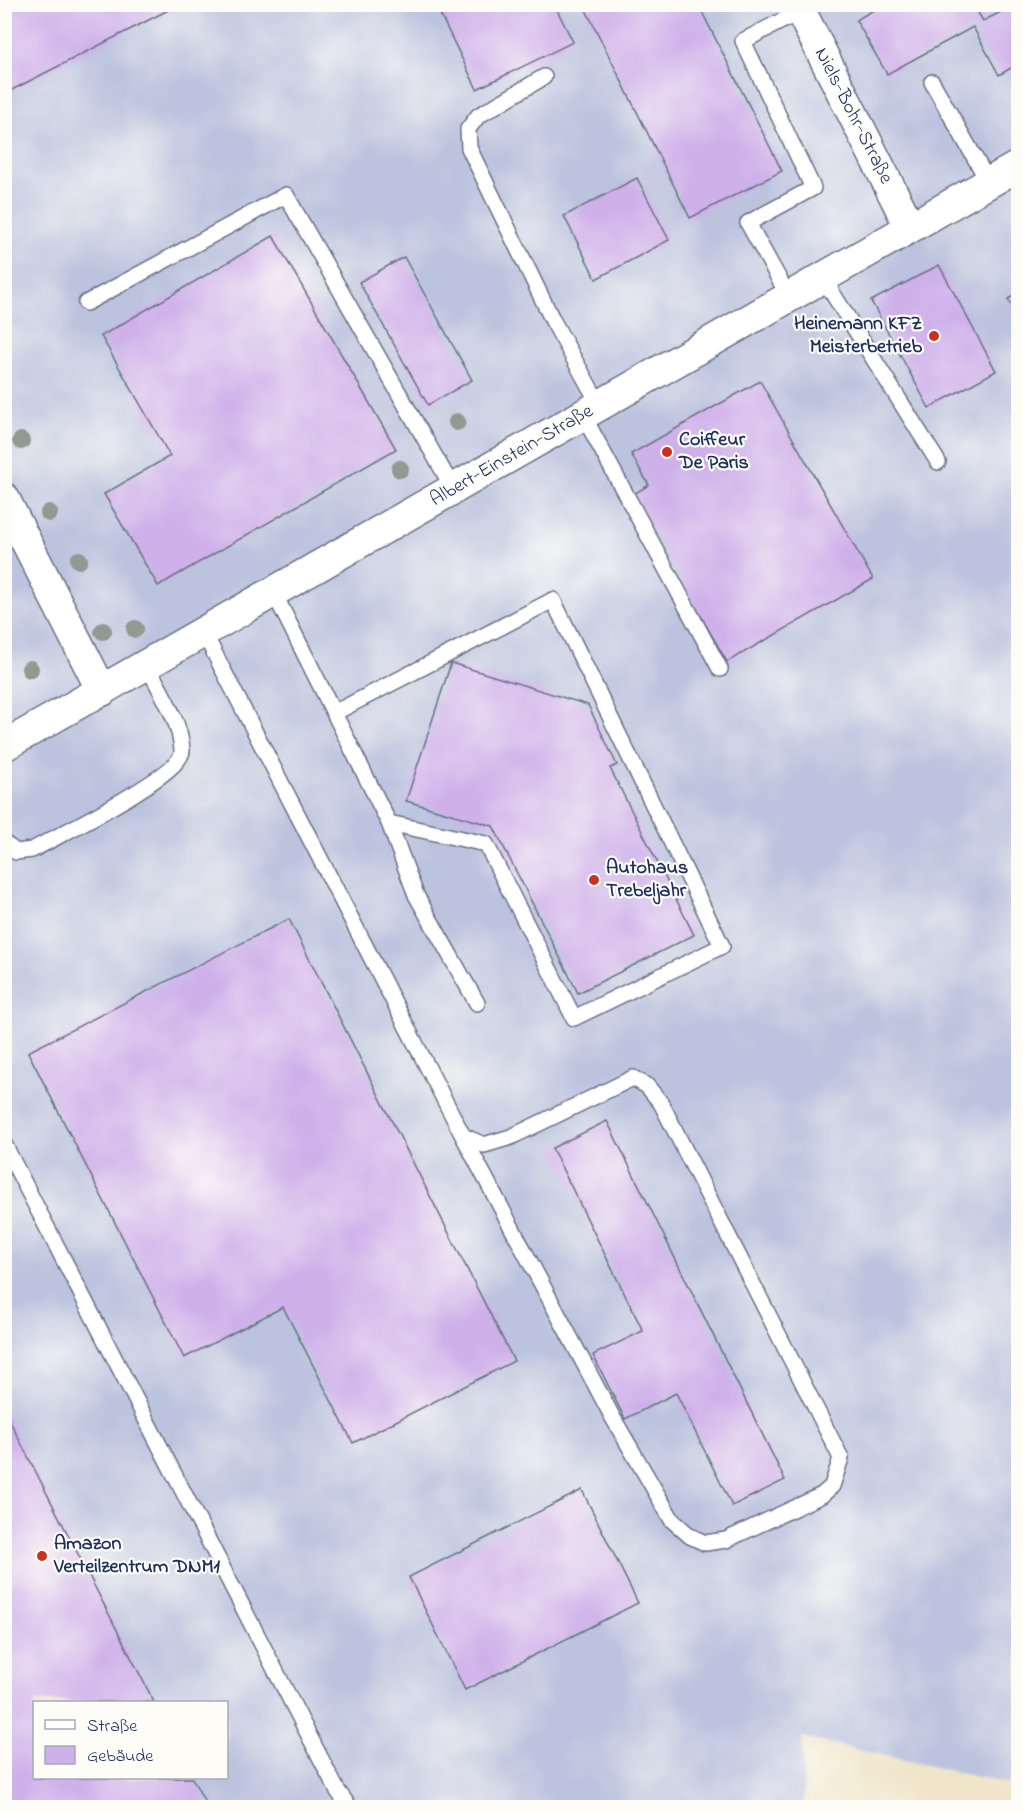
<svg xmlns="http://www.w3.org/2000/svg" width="1023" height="1812" viewBox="0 0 1023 1812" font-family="'Indie Flower',sans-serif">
<rect width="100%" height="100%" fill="#fdfcf7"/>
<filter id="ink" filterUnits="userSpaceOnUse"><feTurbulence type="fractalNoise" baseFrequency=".0167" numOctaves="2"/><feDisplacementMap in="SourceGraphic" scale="12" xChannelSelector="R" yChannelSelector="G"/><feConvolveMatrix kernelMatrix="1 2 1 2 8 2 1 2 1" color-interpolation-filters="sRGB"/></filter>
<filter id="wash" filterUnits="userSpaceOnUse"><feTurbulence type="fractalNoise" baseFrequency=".008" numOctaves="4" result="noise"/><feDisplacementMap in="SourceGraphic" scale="24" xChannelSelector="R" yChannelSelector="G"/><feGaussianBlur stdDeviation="1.35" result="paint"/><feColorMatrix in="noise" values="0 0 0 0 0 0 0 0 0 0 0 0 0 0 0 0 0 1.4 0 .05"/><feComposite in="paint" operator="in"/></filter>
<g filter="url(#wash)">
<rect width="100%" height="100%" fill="#f0e5c9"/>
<path fill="#bcc3de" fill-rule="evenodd" d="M5,5h1013v1781l-216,-49 2,65 3,5 -802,1zM34,1702h192v76h-192z"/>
<g id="blocks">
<path fill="#cfb1ea" d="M4,4h176l-176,90z
M459,4h95l19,38 -96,47 -37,-75z
M583,4h115l84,167 -92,47z
M884,4h89l10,17 34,-17 1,60 -19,11 -26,-48 -86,47 -31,-54z
M637,178l32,62 -73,39 -32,-63z
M273,236l123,213 -238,137 -54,-92 66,-38 -69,-120z
M404,257l68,123 -44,25 -69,-123z
M939,265l57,106 -67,37 -58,-107z
M1018,293v24l-10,-18z
M760,381l113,198 -146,83 -95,-167 17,-10 -18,-31z
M451,663l137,42 29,60 -7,3 84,167 -116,58 -85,-167 -87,-25z
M289,919l225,442 -161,82 -70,-136 -99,51 -156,-306z
M1018,991v28l-6,-2z
M607,1121l178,359 -53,26 -56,-113 -51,26 -32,-64 50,-24 -91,-183z
M4,1410l150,292h-120v76h158l16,30h-204z
M582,1490l56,113 -173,87 -56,-113z"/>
</g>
</g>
<g filter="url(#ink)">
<use href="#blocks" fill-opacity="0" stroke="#666f83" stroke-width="1.5"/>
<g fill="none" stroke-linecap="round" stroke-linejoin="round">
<g stroke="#666f83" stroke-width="18">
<path id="service" d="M544,77l-66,39 -10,13 1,19 84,173 47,85
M932,82l57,101
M823,278l115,184
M789,297l-41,-74 65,-35 -70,-147 58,-30
M86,303l200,-108 168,295
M583,415l137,254
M274,593l115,230 97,21 88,174 148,-72 -169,-346 -219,113
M204,633l259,503 21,9 27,-8 122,-59 14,8 14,17 180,355 -9,28 -10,9 -96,45 -21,3 -15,-7 -18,-16 -59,-102 -150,-282
M389,823l27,72 61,108
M4,843l12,9 16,-2c25,-14 152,-76 150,-100 -2,-30 -22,-59 -35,-85
M4,1144l333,646 13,18"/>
</g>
<g stroke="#666f83" stroke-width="33">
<path id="minor" d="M797,4l113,223
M4,498l98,193
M4,746l1014,-580"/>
</g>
<use href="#service" stroke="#fff" stroke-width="15"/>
<use href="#minor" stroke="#fff" stroke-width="30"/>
</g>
<g fill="#919990">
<circle cx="457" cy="422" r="9"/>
<circle cx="21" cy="441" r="9"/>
<circle cx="400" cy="469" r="9"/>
<circle cx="49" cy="513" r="9"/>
<circle cx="79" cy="560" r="9"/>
<circle cx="135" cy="629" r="9"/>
<circle cx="103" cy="631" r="9"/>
<circle cx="30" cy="669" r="9"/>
</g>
</g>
<g fill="#c8321e" stroke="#fdfcf7" stroke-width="2">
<circle cx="934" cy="336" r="6"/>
<circle cx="667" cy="452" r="6"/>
<circle cx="594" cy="880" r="6"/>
<circle cx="42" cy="1556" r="6"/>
</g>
<g text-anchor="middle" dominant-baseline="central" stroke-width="4.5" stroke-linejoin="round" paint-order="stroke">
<g font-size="20" fill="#1b2f5e" stroke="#fdfcf7">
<text transform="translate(853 116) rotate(63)">Niels-Bohr-Straße</text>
<text transform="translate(512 456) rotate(-30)">Albert-Einstein-Straße</text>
</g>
<g font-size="20" font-weight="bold" fill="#1b2f5e" stroke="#fdfcf7" text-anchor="start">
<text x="922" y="324" text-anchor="end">Heinemann KFZ<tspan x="922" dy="23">Meisterbetrieb</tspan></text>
<text x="679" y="440">Coiffeur<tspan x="679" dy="23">De Paris</tspan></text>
<text x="606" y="868">Autohaus<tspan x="606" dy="23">Trebeljahr</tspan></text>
<text x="54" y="1544">Amazon<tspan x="54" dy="23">Verteilzentrum DNM1</tspan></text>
</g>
</g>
<rect width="1023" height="1812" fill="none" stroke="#fdfcf7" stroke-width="24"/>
<rect x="33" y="1701" width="195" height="78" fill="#fdfcf7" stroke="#a3aaba" stroke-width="1.5"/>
<rect x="45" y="1720" width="30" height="9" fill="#ffffff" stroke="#a3aaba" stroke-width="1.5"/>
<text x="87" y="1731" font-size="18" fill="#1b2f5e">Straße</text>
<rect x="45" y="1746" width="30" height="18" fill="#cfb1ea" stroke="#a3aaba" stroke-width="1.5"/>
<text x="87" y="1761" font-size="18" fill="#1b2f5e">Gebäude</text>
</svg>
